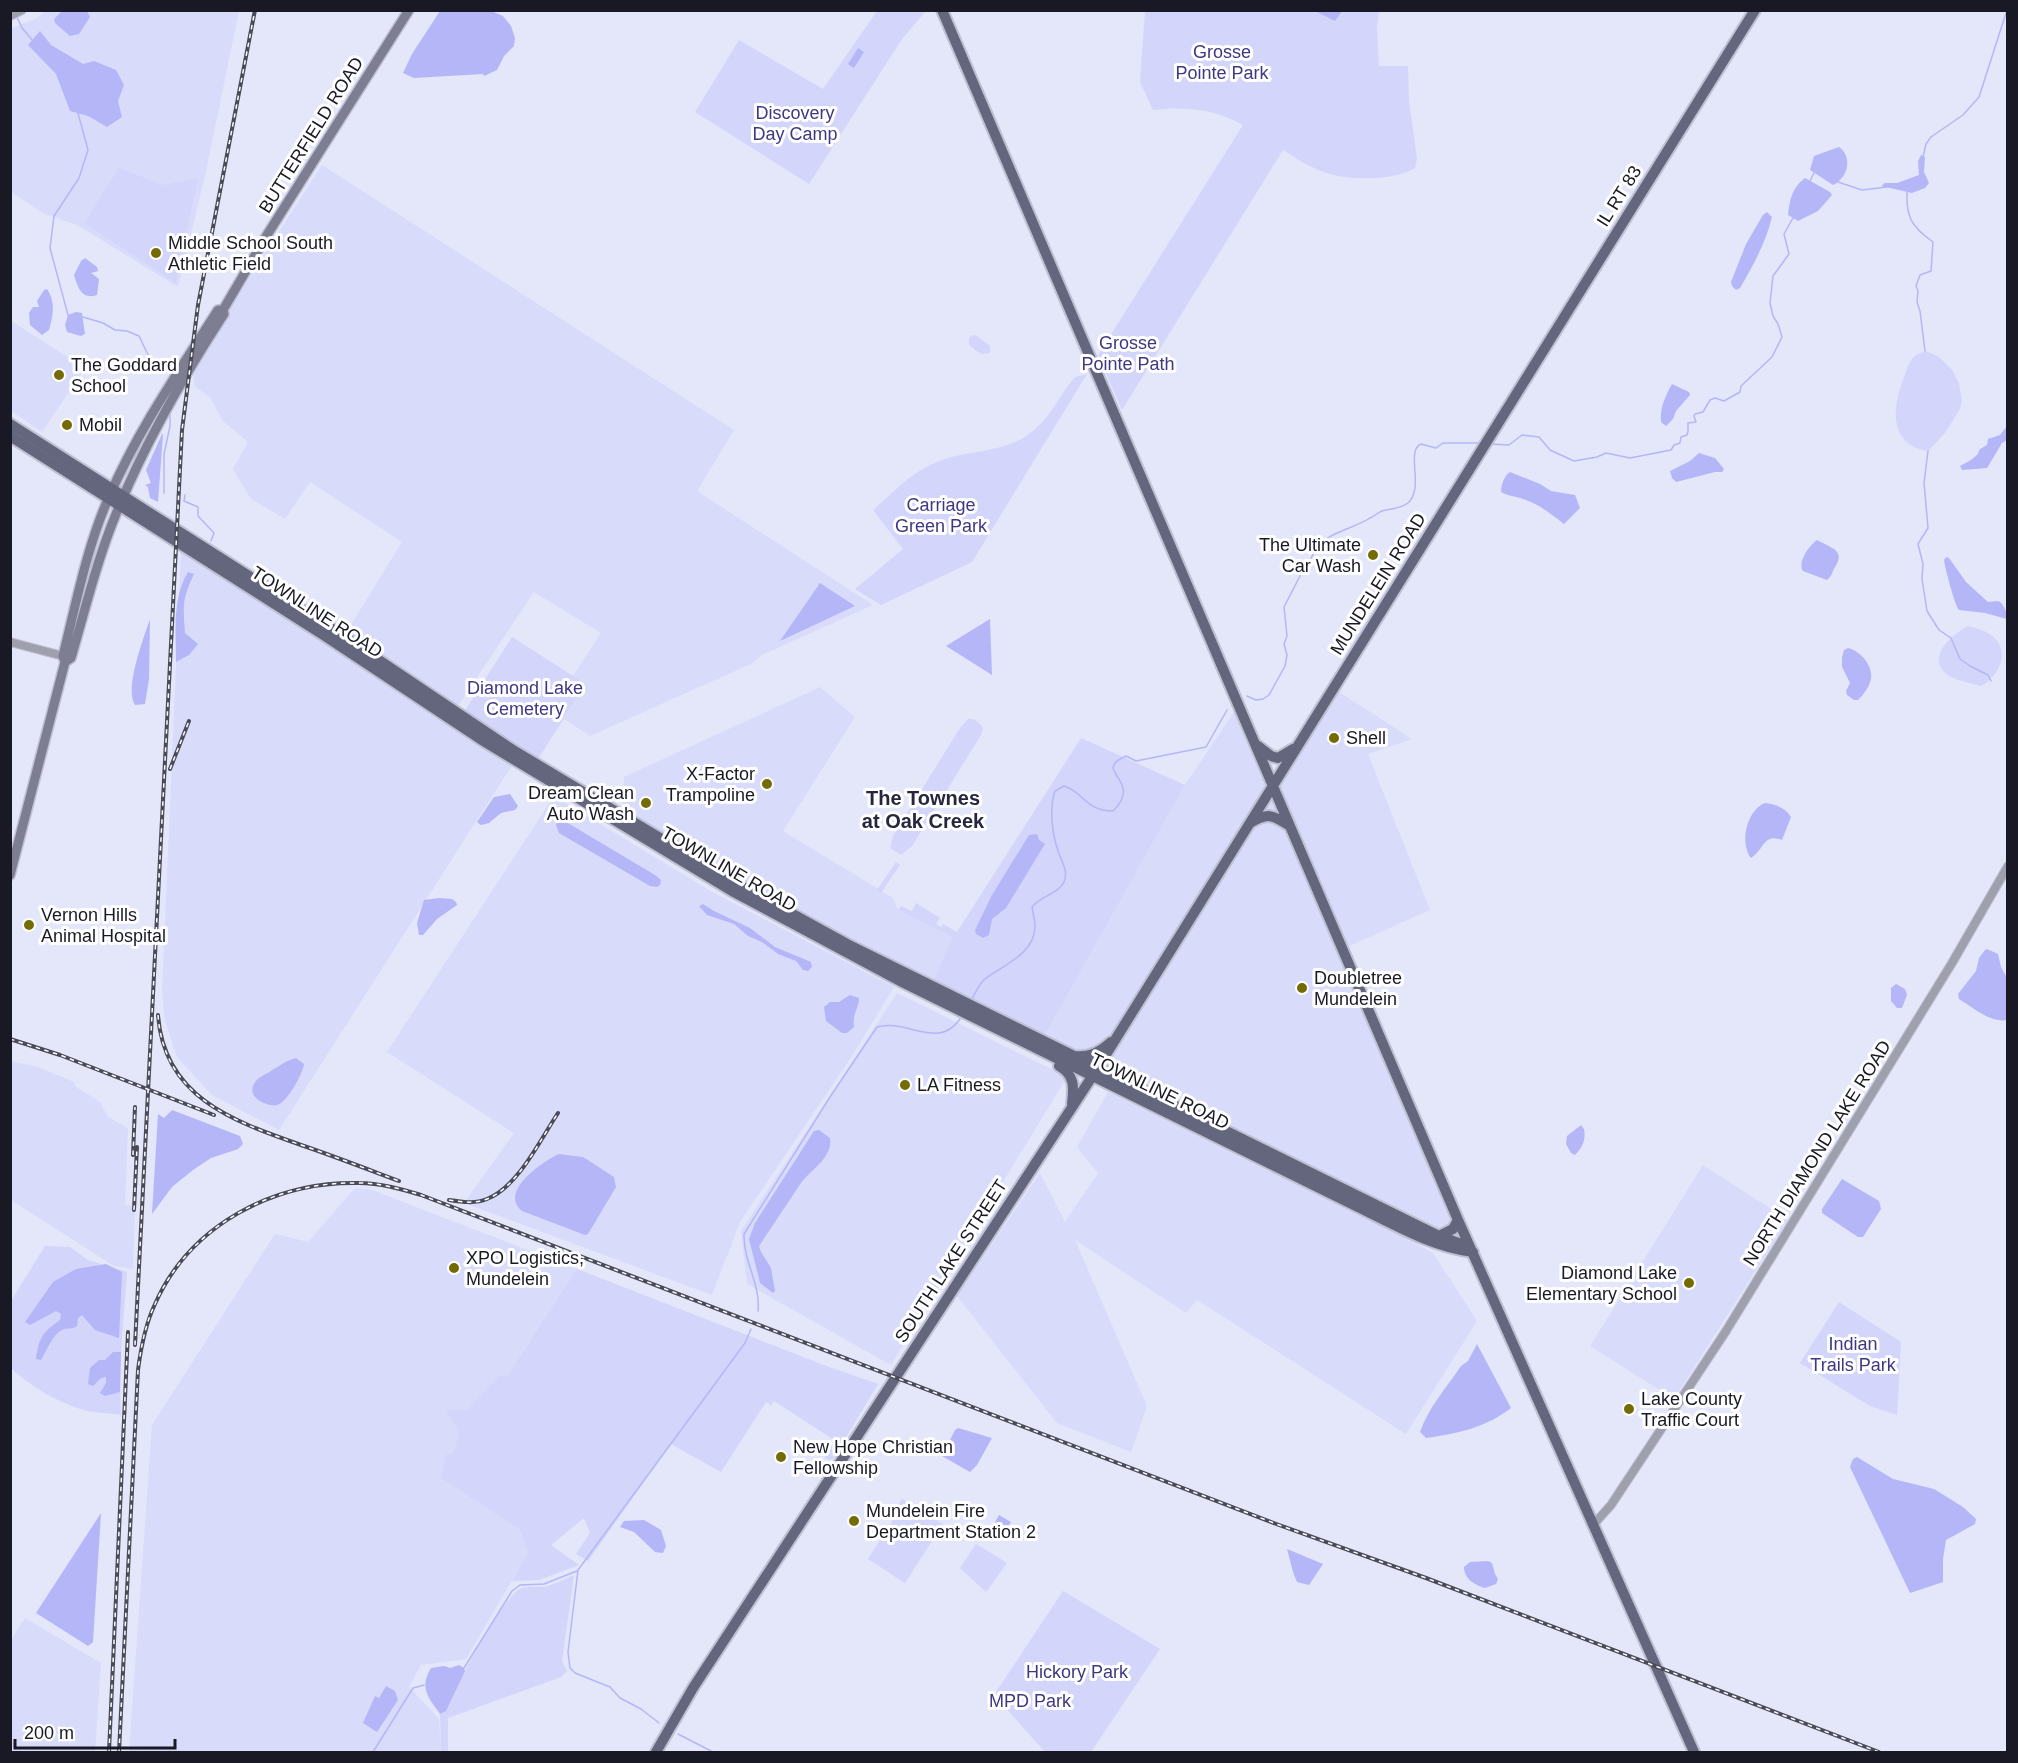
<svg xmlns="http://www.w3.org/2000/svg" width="2018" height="1763" viewBox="0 0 2018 1763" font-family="Arial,sans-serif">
<rect width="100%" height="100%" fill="#e4e6fa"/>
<path fill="#d9dbfb" d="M45,11h194l-34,165 -27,111 -99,-61 -36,-13 -32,-21 -1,-163 27,-11z
M322,165l412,265 -37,61 176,114 -113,51 -7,7 -163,73 -26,-17 22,-35 -13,-8 28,-43 -67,-41 -78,117 -110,-76 56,-91 -92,-60 -25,37 -34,-20 -18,-30 15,-27 -26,-22 -12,-23 -15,-10 -3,-20z
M11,321l74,47 -43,64 -31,-21z
M181,550l331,215 -233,365 -67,-35 -35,-38 -12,-36 -3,-29z
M820,687l35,30 -72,114 110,67 5,12 56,27 -22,46 -67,-38 -32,-13 -62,-32 -148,-90 1,-33z
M1339,692l73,47 -44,15 62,156 -94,42 115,268 -2,6 -6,5 -11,-2 -388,-192 141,-252 49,-73 37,89z
M554,796l160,97 180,94 -44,72 -110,163 -28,73 -248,-92 50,-70 -127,-81z
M897,993l170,84 -176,288 -144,-81 -6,-53z
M10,1061l28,6 36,15 2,5 24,15 8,15 20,11 -3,77 10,1 -2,63 -19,-3 -103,-66z
M1108,1092l237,115 88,46 44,68 -71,113 -209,-134 -11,13 -111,-73 72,166 -16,46 -74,-29 -100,-127 83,-123 25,49 33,-49 -21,-26z
M1703,1165l85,55 -114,179 -84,-53z
M355,1188l17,2 205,79 -70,107 -41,34h-19l12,22 -5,20 -13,26 79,52 8,23 -62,106 -45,6 -12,22 30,32 2,33h-312l23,-327 123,-191 33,8z
M25,1618l76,45 -6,89h-84v-112z"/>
<path fill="#d3d5fa" d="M877,11h49l-24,28 -93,145 -114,-72 44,-72 84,49z
M1145,11h234l-2,18 2,37h29l1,35 8,58 -2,9c-22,13 -67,13 -91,4 -15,-5 -28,-14 -41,-22l-161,260 -24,-55 145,-230c-27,-16 -60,-19 -90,-15l-13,-28z
M119,168l44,17 35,-7 -22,105 -92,-60z
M973,335l4,1 13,10v7l-9,1 -12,-9v-7z
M1925,351l13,5 15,15 6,13 3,17 -2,8 -15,24 -17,18c-39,-6 -36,-43 -25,-71 3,-7 5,-17 10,-22 3,-4 8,-5 12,-7z
M1087,374l-115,188 -91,43 -26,-16 48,-40 -30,-39c25,-21 39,-40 72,-51 27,-9 60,-7 84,-25 21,-14 30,-39 46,-57z
M1968,626c8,2 16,4 23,9 21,15 8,42 -10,51 -10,-3 -29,-6 -36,-13 -18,-17 8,-39 23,-47z
M512,637l74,47 -48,75 -74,-47z
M968,719c6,-1 12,4 15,9l-2,7 -69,111 -11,9 -11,-7 3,-12 67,-108z
M1081,738l104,47 -141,252 -112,-54 21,-46 -55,-27 3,-4 11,5 4,-8 24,15 -4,6 5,3 2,-3 14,8z
M896,862l4,3 -19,28 -4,-3z
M45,1246l25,1 18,13 39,12c-3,47 -9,95 -6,143 -10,-2 -22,-2 -33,-4 -28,-7 -57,-24 -77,-43v-67z
M577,1269l252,98 49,17 -45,75 -4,1 -4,-2v-5l9,-13 -60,-39 -3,4 -5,-3 -45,70 -50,-28 -83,117 -12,-7 14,-21 -6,-15 -33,27 28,20 -40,15 -27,1 16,-28 -8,-23 -79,-52 5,-23 8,-3 5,-20 -13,-22h21l32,-34h8z
M1839,1302l62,40 -4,73 -27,-9 -70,-43z
M902,1499l41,25 -38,59 -37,-24 32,-50 -2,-4z
M976,1544l31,19 -21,29 -26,-24z
M574,1575l-12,86 5,10 -6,6 -113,41v34h-7l-1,-38 6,-3c6,-20 58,-115 74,-122 8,-4 19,-1 28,-3 9,-3 17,-7 26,-11z
M1063,1591l97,58 -69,103h-46l-51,-57z"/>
<path fill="#b4b6f7" d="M62,11h25l3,6 -11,17 -9,2 -15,-13 -1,-4z
M440,11h51l12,5 8,10 4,12 -1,8 -10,10 -7,14 -13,6 -1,-2 -69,4 -11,-5 9,-19z
M1315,11h27l-7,10z
M40,31l11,14 32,19 11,-3 22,9 8,15 -6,16 4,16 -15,10 -19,-11 -18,-5 -14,-37 -28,-29z
M858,48l6,4 -10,16 -6,-4z
M1839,147c14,10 9,31 -6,38l-23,-15 4,-14z
M1921,155l4,2 -1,15 5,11 -4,5 -13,5 -31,-7 4,-3h12l22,-8 -1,-14z
M1805,178l25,14 2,3 -14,16 -20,10 -10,-6c2,-16 4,-27 17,-37z
M1767,212l5,5c-6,25 -19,49 -32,71l-4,2 -4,-4 -1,-4 15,-38 17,-29z
M85,258l12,9 1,4 -7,2 8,6 -2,16c-15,5 -19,-7 -23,-20l7,-14z
M47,289c9,13 6,27 2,41l-7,5 -12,-10 -1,-12 4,-6h6l-2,-6 7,-11z
M76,312l6,1 3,21 -4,2 -14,-4 -2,-7 3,-10z
M1672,384l17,8 1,3 -14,16 -3,8 -7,7 -5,-4c-1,-15 4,-25 11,-38z
M2007,426v14l-5,3 -15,25 -25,2 -2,-4 11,-6 6,-5 3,-6 7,-4 1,-6 12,-4z
M162,434h1l-5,68 -8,-4 -2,-11 -3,-2 6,-2 -5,-13z
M1699,453l16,5 9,11 -2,3h-7l-39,10 -4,-4 -2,-7 20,-10z
M1510,472l30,12 11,7 24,4 5,13 -16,16c-13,-10 -25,-20 -41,-25 -7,-3 -16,-3 -22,-7 0,-7 3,-16 9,-20z
M1817,540c14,8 29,10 18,27 -3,5 -3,9 -8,13l-24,-9c-6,-9 6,-25 14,-31z
M1946,557l3,1 17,24 22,20c3,0 6,-1 9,-1 6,0 11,13 10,18l-22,-6 -26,-3c-4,-4 -14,-42 -15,-50z
M188,572l6,2c-12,25 -11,32 -9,59l13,11 -9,11 -13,7c0,-30 -4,-64 12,-90z
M820,583l35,23 -75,35z
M150,619l-1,60 -4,25 -10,1c-11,-16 9,-68 15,-86z
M990,619l2,56 -46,-29z
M1848,648c11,2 25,17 23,30 -1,8 -7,16 -13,22h-4l-7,-5 -1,-4 4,-8 -8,-16v-10l2,-7z
M510,794l8,12 -3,4 -14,3 -12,10 -8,2 -4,-3 17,-25z
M1765,803c10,1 21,5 26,14l-9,23c-19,-7 -17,9 -31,18 -12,-15 -4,-48 14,-55z
M561,819l94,56 6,5 -1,5 -3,2 -7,-1 -91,-53 -3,-8 1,-4z
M1037,834l2,6 6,4 -39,64 -14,11 -3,16 -6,3 -7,-4 -1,-4 17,-35 37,-60z
M439,898l13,1 4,3 1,3 -20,14 -14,16h-4l-2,-12 7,-23z
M703,904l11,7 36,17 25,19 36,15 1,5 -4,4 -5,-1 -7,-9 -18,-7 -16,-12 -14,-6 -14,-12 -27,-9 -8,-9z
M1987,949l11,5 3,13 6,11v42c-17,3 -33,-12 -48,-21l-1,-5 18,-23 3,-13 6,-8z
M1896,984l9,5 2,6 -5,13h-5l-6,-7v-13z
M850,995l9,3c0,11 -7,15 -5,29l-7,6h-5l-16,-12 -2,-14 6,-5h9z
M296,1058l8,6c-1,9 -17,39 -27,41 -13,2 -33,-10 -21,-24 3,-4 10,-7 15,-10 8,-5 16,-11 25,-13z
M172,1110l68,26 3,8 -5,5 -27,9 -18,12 -21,17 -20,27 6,-100 6,4z
M1581,1125l3,4c2,10 -1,18 -9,26l-4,-2 -5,-9 1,-8z
M819,1130l11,8c3,20 -19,31 -29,45l-42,63 2,6 10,16 4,23 -2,2 -13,-10 -11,-44 6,-16 59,-92z
M559,1154l24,3 31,20 2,10 -28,47 -3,1 -63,-24c-24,-19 21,-50 37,-57z
M1842,1179l37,22 2,8 -18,28h-5l-36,-24v-4z
M106,1264l16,8 -3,66 -24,-8 -13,-15 -4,3 -1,8c-5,4 -9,1 -15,4 -9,4 -16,22 -21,30l-5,-1c3,-22 7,-27 24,-39l1,-6 -5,-3 -26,14 -5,-3 28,-40 23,-13z
M1477,1344l34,64c-24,19 -54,26 -85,30l-6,-6c8,-24 27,-45 41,-66l7,-5z
M113,1352h8l-1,40 -15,4 -5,-3 6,-10v-6l-5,1 -8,8 -5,-2 2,-16 9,-8h6z
M958,1428l34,10 -15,27 -7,7 -28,-16 13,-26z
M1857,1457l36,22 41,10 29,18 13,12 -1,5 -29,16 -3,19v23l-33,11 -60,-126 3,-8z
M101,1513l-8,129 -5,4 -52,-33z
M999,1515l12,7 -9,14 -11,-6z
M644,1520l17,10 5,16 -3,7 -8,-1 -21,-20 -14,-5 4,-6z
M1287,1549l36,15 -14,21 -12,-3 -4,-10z
M1488,1561l4,2 3,11 3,5 -2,5 -11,4c-10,-3 -21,-9 -21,-21l6,-5z
M459,1665l5,3 1,3 -19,40 -6,3c-12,-17 -21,-26 -9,-46l13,-2 6,2z
M386,1686l9,5 3,9 -21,32 -14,-9 12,-27 4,2z"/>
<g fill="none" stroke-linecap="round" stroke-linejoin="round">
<path stroke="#b4b6f7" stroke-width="1.5" d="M16,15l6,13 11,13
M1923,157l3,-13 5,-7 32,-22 16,-18 28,-87
M1810,181l4,-8
M1838,182l24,8 25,-3
M1907,192c-1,26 5,35 26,50l-2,29 -11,4 -4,11 2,5 -1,11 3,9 5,40
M68,315l-18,-67 4,-32 25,-38 9,-28 -10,-37
M83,317l20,6 12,7 12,1 12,5 13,27 9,8
M1491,444l18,1 13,-10 17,2 11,13 24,11 23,-4 9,-4 24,5 41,-8 3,-5 6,-2 1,-6 6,-2 1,-4v-8l8,-1 -2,-6 1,-2 8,-2 7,-12 5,-2 9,3 16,-9 1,-6 31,-29 10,-20 -4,-13 -5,-8 -3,-13 3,-27 16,-22 -5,-20 9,-16
M1928,451l-4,32 4,45 -10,16 5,20 -1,15 5,32 12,19 12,8 9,21 10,7 18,9 3,6
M164,493v-39l6,-28v-11
M185,495l-1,6 14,6v9l16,17 -3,8
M1247,696l9,4 7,-1 6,-4 16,-29 2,-11 -3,-11 3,-8 -3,-29 16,-31 -1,-5 2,-2 6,-2c3,-6 6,-14 11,-20 11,-15 37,-19 52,-29 5,-2 7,-5 12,-7 8,-2 20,-3 26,-8 17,-16 -3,-52 13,-59l15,4 7,-5h37
M972,999c4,-7 7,-15 13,-20 18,-14 50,-25 50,-53 0,-6 -2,-13 -3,-19 8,-11 26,-13 32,-25 5,-11 -3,-21 -6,-31 -6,-18 -9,-43 -3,-60l9,-5c20,6 21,25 49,25 32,-32 -23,-39 13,-55l10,5 70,-14 21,-37
M758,1311c3,-26 -15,-50 -14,-77l86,-137 47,-70c29,-9 61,24 83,-8
M464,1668l48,-77 8,-6 24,-1 33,-13
M659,1723l-18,-14 -21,-11 -10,-11 -35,-14 -5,-5 -2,-16 10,-82 167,-227 6,-14
M678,1734l35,18
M373,1752l40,-64 11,-3"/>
<g stroke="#bfc1d3" stroke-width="10">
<path id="tertiary" d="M10,16l12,-6
M10,642l53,14
M1593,1525l18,-20 115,-174 226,-368 56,-97"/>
</g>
<g stroke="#bfc1d3" stroke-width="12">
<path id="secondary" d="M65,662l6,-4c14,-48 26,-98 45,-144 28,-69 64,-132 104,-194l4,-6 -1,-4
M10,875l55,-213 -2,-6c13,-52 24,-110 46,-159 29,-67 70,-126 109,-187h5l44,-75 142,-225"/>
</g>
<g stroke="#bfc1d3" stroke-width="14">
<path id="primary" d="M942,10l516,1210 236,532
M10,424l327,208 176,118 214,128 120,66 73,36 519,256 31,11
M10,436l315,200 160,106 247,149 172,92 454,224c37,18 74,40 115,45
M1258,746l13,10 7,2 15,-9
M1250,823c19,-11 22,-8 40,3
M1074,1056c15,2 26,-4 37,-14
M1059,1066c16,9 15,21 13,38
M1439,1236l14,-7 5,-9
M656,1752l37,-64 404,-619 658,-1059"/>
</g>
<use href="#tertiary" stroke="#9fa0ae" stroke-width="8"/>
<use href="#secondary" stroke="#7d7e92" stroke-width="9"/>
<use href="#primary" stroke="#64667e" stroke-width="10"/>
<g stroke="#494b58" stroke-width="4">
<path id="rail" d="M170,769l19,-48
M158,1015c6,84 78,107 146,131 32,11 63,23 95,35
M10,1039l50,16 154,60
M133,1155l2,-48
M449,1200c13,2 26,4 38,-1 31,-12 53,-59 71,-86
M134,1210l3,-63
M135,1345l47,-915 16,-125 57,-295
M109,1752l19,-420
M119,1752l19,-382c3,-23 7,-45 17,-66 35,-79 119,-123 204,-121 21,0 42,6 62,12l858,330 147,53 453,174"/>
</g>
<use href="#rail" stroke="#fff" stroke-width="1.5" stroke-dasharray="4.5" stroke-linecap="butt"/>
</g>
<g fill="#756b04" stroke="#fff" stroke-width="2">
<circle cx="156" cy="253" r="6"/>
<circle cx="59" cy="375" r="6"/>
<circle cx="67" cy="425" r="6"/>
<circle cx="1373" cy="555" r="6"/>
<circle cx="1334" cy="738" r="6"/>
<circle cx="767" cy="784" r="6"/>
<circle cx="646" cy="803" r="6"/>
<circle cx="29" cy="925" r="6"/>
<circle cx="1302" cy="988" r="6"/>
<circle cx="905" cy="1085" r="6"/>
<circle cx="454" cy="1268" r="6"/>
<circle cx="1689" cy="1283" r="6"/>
<circle cx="1629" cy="1409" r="6"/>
<circle cx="781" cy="1457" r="6"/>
<circle cx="854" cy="1521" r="6"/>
</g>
<g text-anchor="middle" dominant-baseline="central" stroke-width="6" stroke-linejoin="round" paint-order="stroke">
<g font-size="18" fill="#3e3883" stroke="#fff">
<text x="1222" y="52">Grosse<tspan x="1222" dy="21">Pointe Park</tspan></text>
<text x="795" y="113">Discovery<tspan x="795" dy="21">Day Camp</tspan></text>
<text x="1128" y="343">Grosse<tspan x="1128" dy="21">Pointe Path</tspan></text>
<text x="941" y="505">Carriage<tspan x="941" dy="21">Green Park</tspan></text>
<text x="525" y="688">Diamond Lake<tspan x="525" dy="21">Cemetery</tspan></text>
<text x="1853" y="1344">Indian<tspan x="1853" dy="21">Trails Park</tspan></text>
<text x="1077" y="1672">Hickory Park</text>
<text x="1030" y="1701">MPD Park</text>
</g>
<g font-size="18" fill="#181924" stroke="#fff">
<text transform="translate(311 135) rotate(-58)">BUTTERFIELD ROAD</text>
<text transform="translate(1619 196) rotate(-58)">IL RT 83</text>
<text transform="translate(1378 584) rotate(-58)">MUNDELEIN ROAD</text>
<text transform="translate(317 612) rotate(33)">TOWNLINE ROAD</text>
<text transform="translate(729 869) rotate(30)">TOWNLINE ROAD</text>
<text transform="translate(1160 1091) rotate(26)">TOWNLINE ROAD</text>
<text transform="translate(1817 1153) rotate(-58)">NORTH DIAMOND LAKE ROAD</text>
<text transform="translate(951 1261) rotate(-57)">SOUTH LAKE STREET</text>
</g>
<g font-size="18" fill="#181924" stroke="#fff" text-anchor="start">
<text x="168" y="243">Middle School South<tspan x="168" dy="21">Athletic Field</tspan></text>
<text x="71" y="365">The Goddard<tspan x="71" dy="21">School</tspan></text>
<text x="79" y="425">Mobil</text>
<text x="1361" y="545" text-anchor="end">The Ultimate<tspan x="1361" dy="21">Car Wash</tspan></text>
<text x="1346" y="738">Shell</text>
<text x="755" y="774" text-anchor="end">X-Factor<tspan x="755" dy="21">Trampoline</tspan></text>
<text x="634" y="793" text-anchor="end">Dream Clean<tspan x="634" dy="21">Auto Wash</tspan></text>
<text x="41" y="915">Vernon Hills<tspan x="41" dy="21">Animal Hospital</tspan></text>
<text x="1314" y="978">Doubletree<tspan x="1314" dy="21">Mundelein</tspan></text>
<text x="917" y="1085">LA Fitness</text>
<text x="466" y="1258">XPO Logistics,<tspan x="466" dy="21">Mundelein</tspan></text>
<text x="1677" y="1273" text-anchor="end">Diamond Lake<tspan x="1677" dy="21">Elementary School</tspan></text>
<text x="1641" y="1399">Lake County<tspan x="1641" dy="21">Traffic Court</tspan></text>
<text x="793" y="1447">New Hope Christian<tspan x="793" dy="21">Fellowship</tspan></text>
<text x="866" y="1511">Mundelein Fire<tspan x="866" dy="21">Department Station 2</tspan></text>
</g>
<g font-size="20" font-weight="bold" fill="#26263f" stroke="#fff">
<text x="923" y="798">The Townes<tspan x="923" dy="23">at Oak Creek</tspan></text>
</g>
</g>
<rect width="2018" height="1763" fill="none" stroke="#181924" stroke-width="24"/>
<path d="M15 1739v9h160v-9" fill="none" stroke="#181924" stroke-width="3"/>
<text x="24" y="1739" font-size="18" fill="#181924" stroke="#ffffff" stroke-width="4.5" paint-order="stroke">200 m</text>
</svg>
